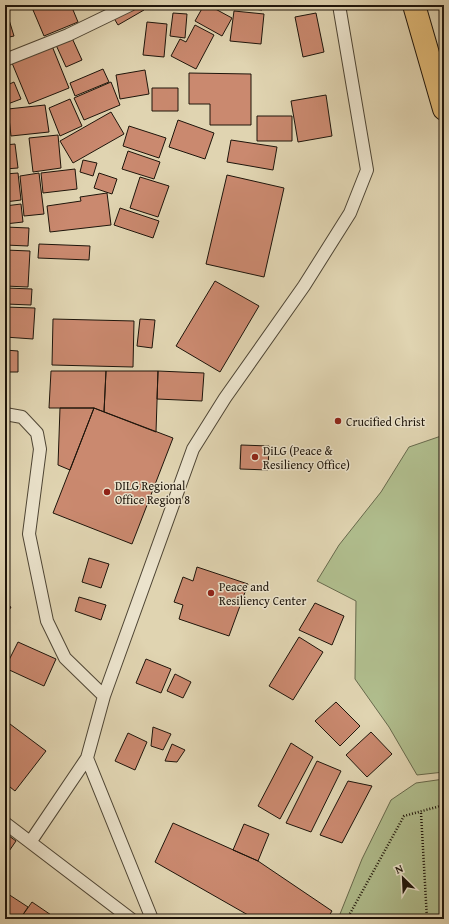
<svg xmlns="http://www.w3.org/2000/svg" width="449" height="924" viewBox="0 0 449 924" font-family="'Gentium Book Plus',serif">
<rect width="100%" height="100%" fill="#e0d4b1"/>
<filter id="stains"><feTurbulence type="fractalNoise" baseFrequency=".005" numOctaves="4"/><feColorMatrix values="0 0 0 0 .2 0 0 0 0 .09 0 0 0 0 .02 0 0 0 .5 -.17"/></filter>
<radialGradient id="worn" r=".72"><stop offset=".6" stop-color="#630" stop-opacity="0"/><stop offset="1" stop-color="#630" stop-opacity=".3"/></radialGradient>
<path fill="#b0bd8d" stroke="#67694c" d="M444,435v337l-27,3 -28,-48 -34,-48 1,-78 -39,-20 22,-36 42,-53 28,-45z
M444,779v140h-106l24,-60 29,-59 25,-17z"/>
<path fill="#ca896f" stroke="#1e150b" d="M45,5h26l7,17 -34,14 -11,-26z
M106,5h35l3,5 -26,15z
M204,5h4l24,13 -10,18 -27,-15z
M237,5h25v5l-26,-3z
M6,10l8,26 -9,2v-27z
M234,11l30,3 -3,30 -31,-3z
M173,13l14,1 -2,24 -15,-2z
M316,13l8,39 -21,5 -8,-40z
M147,22l20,2 -3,33 -21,-2z
M195,25l19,10 -18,34 -25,-13 9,-17 6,3z
M72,38l10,22 -16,7 -10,-22z
M52,46l17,42 -40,16 -17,-41z
M103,69l6,13 -34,14 -5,-13z
M145,70l4,24 -29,5 -4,-24z
M189,73l62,1v51h-41v-21h-21z
M14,82l7,17 -16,6v-19z
M111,82l9,23 -36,15 -10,-22z
M152,88h26v23h-26z
M326,95l6,41 -34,6 -7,-41z
M70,99l12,27 -22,10 -11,-28z
M45,105l4,27 -38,4 -3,-27z
M111,112l13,22 -51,29 -13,-22z
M257,116h35v25h-35z
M178,120l36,13 -9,26 -36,-12z
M129,126l37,12 -7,20 -36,-12z
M58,135l3,33 -28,4 -4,-34z
M231,140l46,7 -4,23 -46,-8z
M15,144l3,24 -13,1v-24z
M128,151l32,11 -6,17 -32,-10z
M83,160l14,3 -4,13 -13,-4z
M75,169l2,20 -34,4 -2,-20z
M18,173l3,27 -16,2v-28z
M39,173l5,41 -20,2 -4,-40z
M99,173l18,6 -5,15 -18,-6z
M227,175l57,13 -20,89 -58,-13z
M140,177l29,9 -11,31 -28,-9z
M107,193l4,32 -61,7 -3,-26 34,-5 -1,-4z
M21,204l2,18 -18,2v-18z
M120,208l39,13 -6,17 -39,-13z
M5,227l24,1 -1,18 -23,-1z
M39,244l51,2 -1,14 -51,-2z
M5,250l25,1 -2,36 -23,-1z
M215,281l44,25 -39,66 -44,-26z
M7,288l25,1 -1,16 -25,-1z
M5,307l30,1 -2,31 -28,-2z
M53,319l81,2 -1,46 -81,-2z
M140,319l15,1 -3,28 -15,-2z
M5,350l13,1v21h-13z
M51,371h55l-2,41 -10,-4h-45z
M106,371h52l-2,61 -52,-20z
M158,371l46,2 -2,28 -45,-2z
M60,408h34l-24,62 -12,-5z
M94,408l79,30 -41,106 -79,-31z
M5,428h2l-2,31z
M241,445l28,1 -1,24 -28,-1z
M89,558l20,6 -8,24 -19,-6z
M197,567l51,17 -19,52 -50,-17 4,-14 -9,-3 9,-25 10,4z
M79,597l27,8 -5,15 -26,-9z
M315,603l29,13 -12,29 -33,-15z
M5,604l6,3 -6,10z
M299,637l24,15 -30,48 -24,-14z
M18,642l38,17 -12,27 -39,-18z
M146,659l25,10 -10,24 -25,-10z
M175,674l16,8 -8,16 -16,-7z
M336,702l24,24 -20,20 -25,-25z
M10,724l36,27 -31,40 -10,-8v-53z
M153,727l18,7 -8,16 -12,-4z
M371,732l21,22 -25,23 -21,-22z
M128,733l19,9 -12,28 -20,-9z
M291,743l22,14 -33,62 -22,-13z
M172,744l13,6 -8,12 -12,-1z
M317,761l24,10 -30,61 -25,-9z
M348,781l24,5 -30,57 -22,-8z
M173,823l85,38 74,50 -5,8h-72l-100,-57z
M244,824l25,10 -11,27 -25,-11z
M5,833l11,8 -11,16z
M5,892l23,15 -8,12h-15z
M32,902l25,17h-37z"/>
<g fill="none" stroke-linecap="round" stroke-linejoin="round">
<g stroke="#4e4534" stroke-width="14">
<path id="lane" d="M5,60l63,-25 62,-30
M5,414l17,3 15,16 3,16 -11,85 18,87 18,37 39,38
M87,758l65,161
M5,823l126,96
M31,841l56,-83 17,-62 89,-247 32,-51 79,-112 46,-73 17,-43 -28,-165"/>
</g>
<g stroke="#1e150b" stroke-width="24">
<path id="primary" d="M414,5l30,104"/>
</g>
<path stroke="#1e150b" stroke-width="2.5" stroke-dasharray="1 2" stroke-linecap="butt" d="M421,813l6,106
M347,919l57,-103 40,-11"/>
<use href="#lane" stroke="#ebe3cc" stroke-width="12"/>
<use href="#primary" stroke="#e0ba78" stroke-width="22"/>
</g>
<g fill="#8f2418" stroke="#ebe3cc" stroke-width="1.5">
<circle cx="338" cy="421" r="4"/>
<circle cx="255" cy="457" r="4"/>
<circle cx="107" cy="492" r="4"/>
<circle cx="211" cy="593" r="4"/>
</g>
<g text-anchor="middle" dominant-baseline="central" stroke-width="3" stroke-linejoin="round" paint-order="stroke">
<g font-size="12" fill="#1e150b" stroke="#ebe3cc" text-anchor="start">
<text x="346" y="421">Crucified Christ</text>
<text x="263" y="450">DiLG (Peace &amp;<tspan x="263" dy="14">Resiliency Office)</tspan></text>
<text x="115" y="485">DILG Regional<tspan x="115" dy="14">Office Region 8</tspan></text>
<text x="219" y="586">Peace and<tspan x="219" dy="14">Resiliency Center</tspan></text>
</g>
</g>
<rect width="449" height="924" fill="none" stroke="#e0d4b1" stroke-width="20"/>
<rect x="6" y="6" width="437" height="912" fill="none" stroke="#1e150b" stroke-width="2"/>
<rect x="10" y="10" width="429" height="904" fill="none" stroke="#1e150b"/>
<g transform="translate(403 878) rotate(336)" stroke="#ebe3cc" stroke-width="3" paint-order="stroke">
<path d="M0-3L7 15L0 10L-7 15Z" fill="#1e150b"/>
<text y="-6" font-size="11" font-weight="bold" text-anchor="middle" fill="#1e150b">N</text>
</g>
<rect width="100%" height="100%" filter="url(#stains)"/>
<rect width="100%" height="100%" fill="url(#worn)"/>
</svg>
